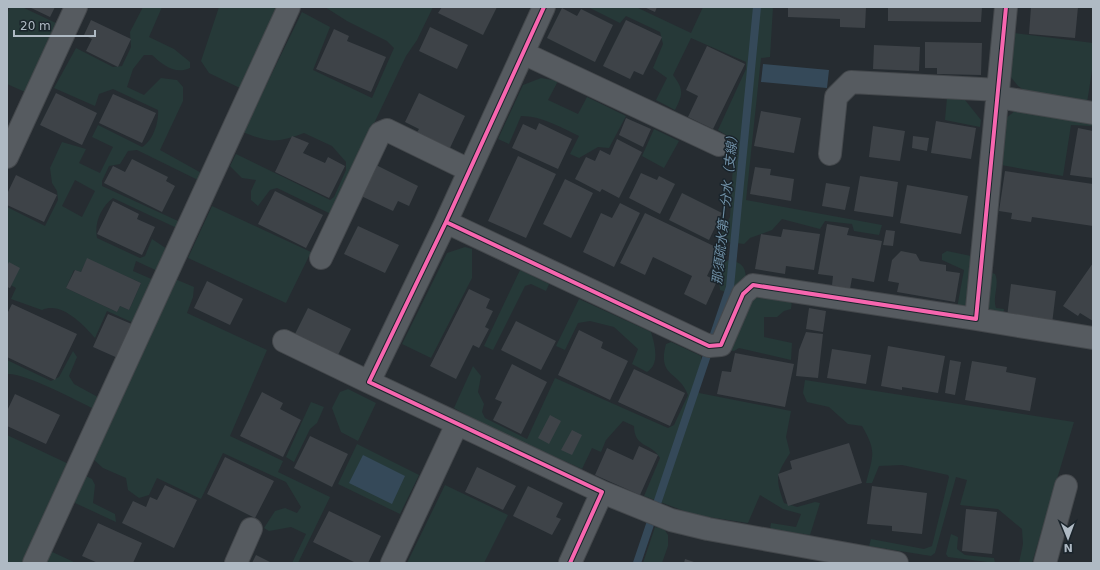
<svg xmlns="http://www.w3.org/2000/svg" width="1100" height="570" viewBox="0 0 1100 570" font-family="'DejaVu Sans','Noto Sans JP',sans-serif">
<rect width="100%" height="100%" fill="#262c31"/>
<path fill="#263938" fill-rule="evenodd" d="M10,7h12l36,17 -33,68 -18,-8v-70z
M143,7h19l-13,30 25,12 16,13v6c-15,7 -27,-3 -38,-13h-8l-11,14 -6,18 17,8 17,-17 16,2 6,7v14l-23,49 45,25 -3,7 -65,-32 -9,1 -8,13 -11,2 -7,15v5l76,35 16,-28 -13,37 -68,-32c-12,9 -19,25 -16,40l43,20 5,-2 7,-17 15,10 -5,24 -26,-12 -3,10 23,10 -20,43 -29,-13 -12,27c-12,-14 -34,-37 -53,-28l-31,-11 5,-11 -9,-5v-76l38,19 13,-26 -1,-9 -5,-8 -2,-15 12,-26 24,7 -7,14 21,10 13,-26 -21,-10 6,-12 44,22c11,-6 17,-25 16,-37l-45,-21 -14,5 -4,12 -41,-18 22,-40 37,19 9,-1 9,-19 -1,-15zM75,180l20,11 -13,26 -20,-11zM87,259l54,24 -12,27 -9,-4 -3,6 -51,-24 8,-18 7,2z
M219,7h60l-37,82 -33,-16 -8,-12z
M325,7h108l-16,33 -11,16 -75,158 -54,-26 -7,2 -12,16 -7,-6v-9l5,-11 -14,-2 -12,-12 6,-12 94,46 4,-3 12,-27v-8l-14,-16 -28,-13c-27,10 -34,10 -61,-1l59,-120 28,15 -17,43 59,28 22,-50 -7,-7 -40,-20z
M588,7h48l55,26 12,-26h70l-3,50 -9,1 -15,142 136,25 -3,10 -25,-4 -2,-7 -27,-3 -5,8 -38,-10 -10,11 -22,8 -6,6 -16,-2 -7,-7 9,-18 3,-53 -10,-6 8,-20 -13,-8 28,-61v-7l-55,-24 -18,37c11,15 10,19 2,35l-19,-10 11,-22 -14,-10 10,-24 -3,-12 -34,-16 -6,7z
M1014,33l79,10v21l-6,39 -60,-11 -9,-6 -8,-10z
M541,78l17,3 -10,19 30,14 9,-17 39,19 -17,32 -11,-1 -19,11 -9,-4 9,-18c-19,-9 -37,-20 -58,-20l-12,28 -11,-5 25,-54z
M947,98l18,2 16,20 -1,7 -35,-7z
M1016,110l77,12v4l-22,-1 -8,51 -62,-11 4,-46z
M654,129l25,12 -15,27 -22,-12z
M212,206l99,46 -25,51 -98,-45z
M465,247l7,2v29l-41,80 -29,-14 45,-91z
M947,251l24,5 4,8 -5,40 -7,4h-6l7,-38 -22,-10v-6z
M729,260c16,3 17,9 17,24l-14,10 -12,-4 -2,-18 2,-8z
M520,270l29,14 -3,7 -15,-7 -6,2 -32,64 -9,-4z
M989,272l6,2c5,11 -3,23 1,34l8,1 -1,7 -10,-1 -7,-11z
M175,279l19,8 -1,10 -6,16 80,37 -37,86 53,25 -5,11 52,25 -32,66h-6l14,-29 -15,-7 -22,4 -5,-3 11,-17 10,-3 12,5 4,-6 -15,-25 -63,-29 -22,46 -44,-21 -8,17 -10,3 -11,-8 -2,-12 -23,-10 -10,-9z
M758,295l34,6 -1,8 -7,2 -7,6h-13v20l28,6 -1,17 -52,-12 -5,3 -5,-1 20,-47z
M579,299l72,33c4,13 9,32 -4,40l-15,-8 6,-15 -24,-22 -24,-6 -12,2 -13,27 -9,-4z
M671,342l30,14v7l-8,22 6,8 92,18 -5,26 4,16c-14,22 -15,25 -6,50l13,4 18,-5 5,1 -10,32 -40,-6 1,-6 25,4 5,-13 -18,-5 -23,-14 -12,28 -53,-8 -51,-19 16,-38c-8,-15 -26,-10 -26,-32l-11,-5 -17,19 -5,12 -9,-4 -10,21 -95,-43 -33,-18 19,-42 8,10 -3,16 6,12 -2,8 3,6 42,21 28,-61 113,50 6,-3 14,-30c-9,-25 -31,-17 -22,-51z
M73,351l4,6 -8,19 5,8 31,17 -5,11c-18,-9 -76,-40 -93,-38v-14l44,21 8,-4z
M805,380l269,42 -42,141h-13l4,-19 -1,-15 -24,-20 -38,-4 7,-25 -11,-3 -21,76 -4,3 -62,-10 2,-7 53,10 8,-3 17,-69 -1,-2 -46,-10 -23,1 -7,17h-6c7,-28 11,-31 -4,-57l-14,-2 -19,-17 -22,-5 -4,-9z
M348,389l28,14 -18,38 -17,-9 -9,-24 8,-16z
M311,402l13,5 -7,16 -7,6 -16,33 -8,-5z
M7,435l66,31 -44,97h-22z
M357,444l62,31 -19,39 -62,-30z
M86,476l6,3 3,6 -2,18 22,11 1,8 -43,-20z
M445,485l63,30 -24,48h-77z
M655,527l9,2 4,6v11l-6,17h-19z
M951,534l7,3 -1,12 8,6 29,3 1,5 -47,-6 -2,-3z
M48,550l28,13h-34z"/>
<path fill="#354959" d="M763,64l66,6 -2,18 -66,-6z
M363,455l42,21 -13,28 -43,-21z"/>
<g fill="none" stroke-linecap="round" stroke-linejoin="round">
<path stroke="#354959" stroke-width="8" d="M637,563l93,-276 27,-280"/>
</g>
<path fill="#3e4348" d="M29,7h26l-5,10z
M442,7h55l-14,28 -45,-22z
M644,7h13l-2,5z
M788,7h78l-1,21 -25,-1v-8l-52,-2z
M888,7h94l-1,15 -93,-1z
M1031,7h47l-3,31 -46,-4z
M562,8l15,8 4,-7 32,16 -18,37 -48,-24z
M91,20l40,19 -13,28 -32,-16 6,-12 -8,-4z
M626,20l36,17 -19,38 -9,-4 -4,8 -27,-13z
M430,27l38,18 -11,24 -38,-18z
M334,29l15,7 -2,5 39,16 -15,35 -55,-23z
M925,42l57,1 -1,32 -44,-1v-6h-12z
M874,45l46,2 -1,24 -46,-2z
M707,46l38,18 -32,65 -25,-12 10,-21 -12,-6z
M56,93l41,20 -15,32 -42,-20z
M419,93l46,23 -16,34 -33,-16 3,-5 -14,-7z
M113,94l43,19 -14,30 -43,-20z
M761,111l40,7 -7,35 -40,-7z
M626,118l25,11 -8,18 -24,-12z
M936,121l40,7 -5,31 -40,-6z
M539,123l33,16 -14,30 -46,-21 11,-24 13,6z
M873,126l32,5 -5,30 -31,-4z
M1078,128l15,3v47l-23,-3z
M292,136l17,7 -6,10 22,10 3,-6 17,9 -16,32 -54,-26z
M913,136l16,2 -2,13 -15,-3z
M617,139l25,13 -23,46 -17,-9 -2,3 -25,-13 11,-22 9,4 5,-11 10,5z
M518,156l38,18 -30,64 -38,-17z
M132,159l36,18 -2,4 9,5 -13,26 -58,-29 9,-17 12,6z
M374,164l44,22 -9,20 -11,-5 -5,10 -34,-16z
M755,167l16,2 -1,6 24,4 -3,22 -41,-7z
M1005,171l88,13v42l-61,-9 -1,5 -20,-3 1,-6 -13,-2z
M641,173l16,7 2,-4 16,8 -15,30 -31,-16z
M16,175l41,20 -13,27 -37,-17v-11z
M860,176l38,6 -5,35 -39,-6z
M565,179l28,14 -22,45 -28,-14z
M826,183l24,4 -5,23 -23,-4z
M907,185l61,11 -7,38 -61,-11z
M275,191l48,24 -17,33 -48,-24z
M682,193l40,20 -13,27 -40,-20z
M113,201l26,13 -2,5 18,8 -13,28 -45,-21z
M620,203l20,10 -26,54 -31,-15 18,-39 11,5z
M645,213l75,36 -13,27 10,5 -11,24 -22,-11 8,-18 -39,-19 -8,18 -25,-12z
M827,224l22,4 -2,7 35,6 -8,41 -22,-4 -2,11 -18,-4 1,-9 -15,-2z
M358,226l41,19 -14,28 -41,-19z
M783,229l37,5 -6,36 -28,-4 -1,8 -30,-5 6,-35 20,3z
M886,230l9,1 -2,15 -10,-1z
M901,251l15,3 4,7 26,4v6l14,2 -5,29 -58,-10 2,-9 -11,-2 4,-21z
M87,258l54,25 -12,27 -9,-4 -3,6 -51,-24 9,-18 6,2z
M9,262l11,6 -10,20 -3,-1v-21z
M1093,263v58l-13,-8 -2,3 -15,-10z
M207,281l36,18 -13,26 -36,-17z
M1011,284l45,7 -4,33 -45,-7z
M469,289l21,10 -4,9 7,3 -8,16 4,2 -10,19 -6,-3 -17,34 -26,-13z
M12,304l65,30 -22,46 -48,-23v-43z
M308,308l43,21 -14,28 -43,-21z
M809,308l17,3 -3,21 -17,-3z
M108,314l26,11 -14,34 -27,-12z
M516,321l40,20 -15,29 -40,-20z
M579,330l24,12 -2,6 27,13 -18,39 -52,-25z
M806,332l17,2 -5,44 -22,-2 3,-26z
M888,346l57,10 -7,37 -36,-6v3l-21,-4z
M832,349l39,6 -5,29 -39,-6z
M735,353l59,11 -9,43 -68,-13 5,-23 9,1z
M950,360l11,2 -6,33 -10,-2z
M972,361l35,6 -1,5 30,6 -6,33 -65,-11z
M512,364l35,18 -26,52 -28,-14 9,-18 -7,-3z
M634,369l51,24 -15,33 -52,-24z
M262,392l21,11 -3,6 21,11 -18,37 -43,-21z
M15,394l45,21 -14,29 -39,-18v-15z
M550,415l11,6 -12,23 -11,-6z
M572,430l10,5 -10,20 -11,-5z
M310,436l38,18 -16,33 -38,-19z
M849,443l13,40 -74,23 -10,-32 14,-5 -2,-8z
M639,446l19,9 -18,40 -45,-20 12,-27 26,12z
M225,457l49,24 -19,37 -48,-24z
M477,467l39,19 -13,24 -38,-18z
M165,485l32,15 -23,48 -52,-25 11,-22 13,6 4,-10 7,3z
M528,486l35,17 -7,14 5,2 -9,16 -39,-19z
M872,486l55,7 -5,41 -30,-3v-5l-25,-2z
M966,509l31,3 -5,42 -30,-3z
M329,511l52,25 -13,27h-12l-43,-21z
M98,523l44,20 -9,20h-35l-16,-7z
M256,555l16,8h-20z
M685,559l12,4h-13z"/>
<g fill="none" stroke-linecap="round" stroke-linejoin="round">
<g stroke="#44484c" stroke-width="24">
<path id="minor" d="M544,7l-98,215 -77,160 233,110 -32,71
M523,53l196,92
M998,97l95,16
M830,154l6,-57 15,-15 148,8
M7,157l69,-150
M446,222l263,124 12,-1 22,-51 10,-9 223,34 30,-312
M321,258l59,-125 7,-3 82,40
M976,319l117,19
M284,341l85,41
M602,492l69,28 37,9 189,34
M34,563l255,-556
M236,563l15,-34
M392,563l65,-139
M1045,563l21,-77"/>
</g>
<use href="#minor" stroke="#565b60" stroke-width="22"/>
<g stroke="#1a242b" stroke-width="6">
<path id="cycleway" d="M544,7l-98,215 -77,160 233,110 -32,71
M446,222l263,124 12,-1 22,-51 10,-9 223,34 30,-312"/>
</g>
<use href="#cycleway" stroke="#f766af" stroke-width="4"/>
</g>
<g text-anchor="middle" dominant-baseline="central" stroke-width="3" stroke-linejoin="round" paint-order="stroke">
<g font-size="13" font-style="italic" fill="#7090a6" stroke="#1a242b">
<text transform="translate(725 207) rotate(-84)">那須疏水第一分水（支線）</text>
</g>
</g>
<rect width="1100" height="570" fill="none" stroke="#afbac4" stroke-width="16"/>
<g transform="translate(1068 538) rotate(179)" stroke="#1a242b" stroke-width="3" paint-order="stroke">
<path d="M0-3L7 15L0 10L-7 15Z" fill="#afbac4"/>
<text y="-6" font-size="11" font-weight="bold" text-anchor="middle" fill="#afbac4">N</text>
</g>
<path d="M14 30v6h81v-6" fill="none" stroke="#afbac4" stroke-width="2"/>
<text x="20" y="30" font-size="12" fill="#afbac4" stroke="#1a242b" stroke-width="3" paint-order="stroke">20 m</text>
</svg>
